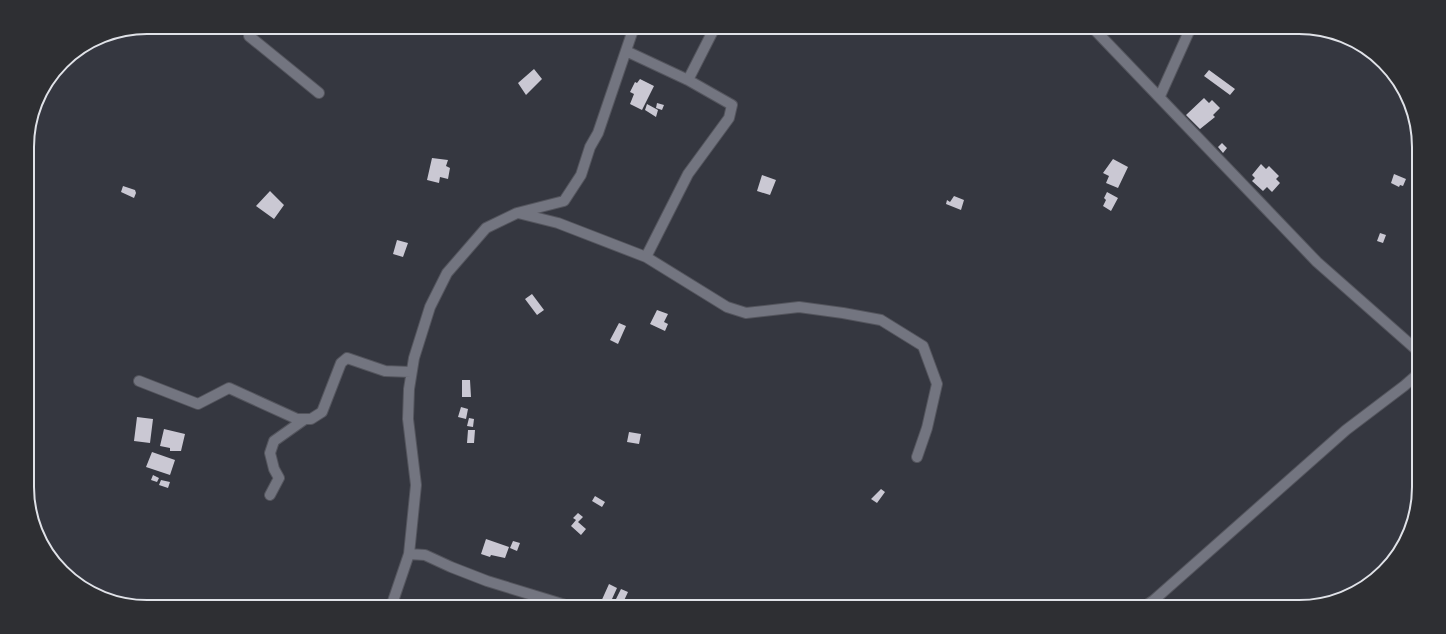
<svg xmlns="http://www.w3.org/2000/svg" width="1446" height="634" viewBox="0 0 1446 634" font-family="'Sofia Sans Condensed',sans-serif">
<rect width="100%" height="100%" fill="#353740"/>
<path fill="#cac8d3" d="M534,69l8,10 -16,16 -8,-12z
M1209,70l26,19 -5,6 -26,-19z
M640,79l14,7 -12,24 -12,-6 4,-10 -4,-2 5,-10 2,1z
M1204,98l5,5 3,-3 8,8 -7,7 2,2 -15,12 -14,-14z
M657,103l7,2 -2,5 -6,-2z
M647,104l11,6 -2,7 -11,-7z
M1222,143l5,5 -4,5 -5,-6z
M432,158l16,2 -2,6 4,2 -2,11 -8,-2 -1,6 -12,-3z
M1113,159l15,8 -10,21 -12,-5 3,-7 -6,-3z
M1261,164l5,5 3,-3 10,10 -3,3 4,4 -8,9 -5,-5 -4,4 -11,-10 3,-3 -3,-3z
M1394,174l12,5 -3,7 -3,-1 -1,2 -8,-4z
M762,175l14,5 -6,15 -13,-4z
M123,186l12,4 1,3 -2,5 -13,-6z
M270,191l14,14 -10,14 -18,-13z
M1107,192l11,6 -7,13 -8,-5 3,-6 -2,-2z
M954,196l10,4 -3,10 -15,-6 1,-4 3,2z
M1380,233l6,2 -3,8 -6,-2z
M397,240l11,3 -5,14 -10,-3z
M532,294l12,16 -7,5 -12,-16z
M657,310l11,4 -4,8 4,2 -3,7 -15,-7z
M619,323l7,3 -8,18 -8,-4z
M462,380h8l1,17h-9z
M461,407l7,2 -2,10 -8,-2z
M137,417l16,2 -3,24 -16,-2z
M469,418l5,1 -1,8 -6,-1z
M164,429l21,5 -4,17h-11v-3l-10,-2z
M468,430h7l-1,13h-7z
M629,432l12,2 -2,10 -12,-2z
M152,452l23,8 -5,15 -24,-8z
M153,475l6,3 -2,4 -6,-2z
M161,480l9,2 -2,6 -9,-3z
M881,489l4,3 -8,11 -6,-4z
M595,496l10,6 -3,5 -10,-6z
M578,513l5,4 -5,5 8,7 -5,6 -10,-9 5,-6 -3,-2z
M486,539l23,8 -4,11 -14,-3 -1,2 -9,-3z
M513,541l7,2 -3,8 -7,-3z
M609,584l8,4 -5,11 3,2 6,-12 7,3 -7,15h-16l-5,-3z"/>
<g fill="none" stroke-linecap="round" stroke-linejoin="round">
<g stroke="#54555d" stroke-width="12">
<path id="minor" d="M1092,27l225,235 102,90
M249,36l70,57
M626,51l62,29
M1160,96l31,-69
M518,213l40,10 88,34 42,-83 41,-56 3,-13 -44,-25 27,-53
M646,257l81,50 19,6 53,-6 44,6 38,7 42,26 14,38 -10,44 -10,29
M139,381l59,23 31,-16 68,31h14l11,-7 19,-49 6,-5 38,13 26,1
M270,495l9,-17 -5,-9 -4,-16 4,-12 31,-22
M409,554l16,1 26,12 36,14 85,26
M391,607l18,-53 7,-69 -8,-66 1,-30 5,-31 16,-51 17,-34 39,-45 31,-15 47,-12 17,-26 9,-28 8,-14 36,-106
M1144,607l10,-7 192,-170 58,-44 15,-13"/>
</g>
<use href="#minor" stroke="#737580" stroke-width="10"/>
</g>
<path d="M0 0H1446V634H0ZM147 34H1299A113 113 0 0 1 1412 147V487A113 113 0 0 1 1299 600H147A113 113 0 0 1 34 487V147A113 113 0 0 1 147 34Z" fill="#2e2f33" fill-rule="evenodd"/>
<path fill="none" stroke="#e0e2e8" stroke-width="2" d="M147 34H1299A113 113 0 0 1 1412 147V487A113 113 0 0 1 1299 600H147A113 113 0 0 1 34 487V147A113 113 0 0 1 147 34Z"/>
</svg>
